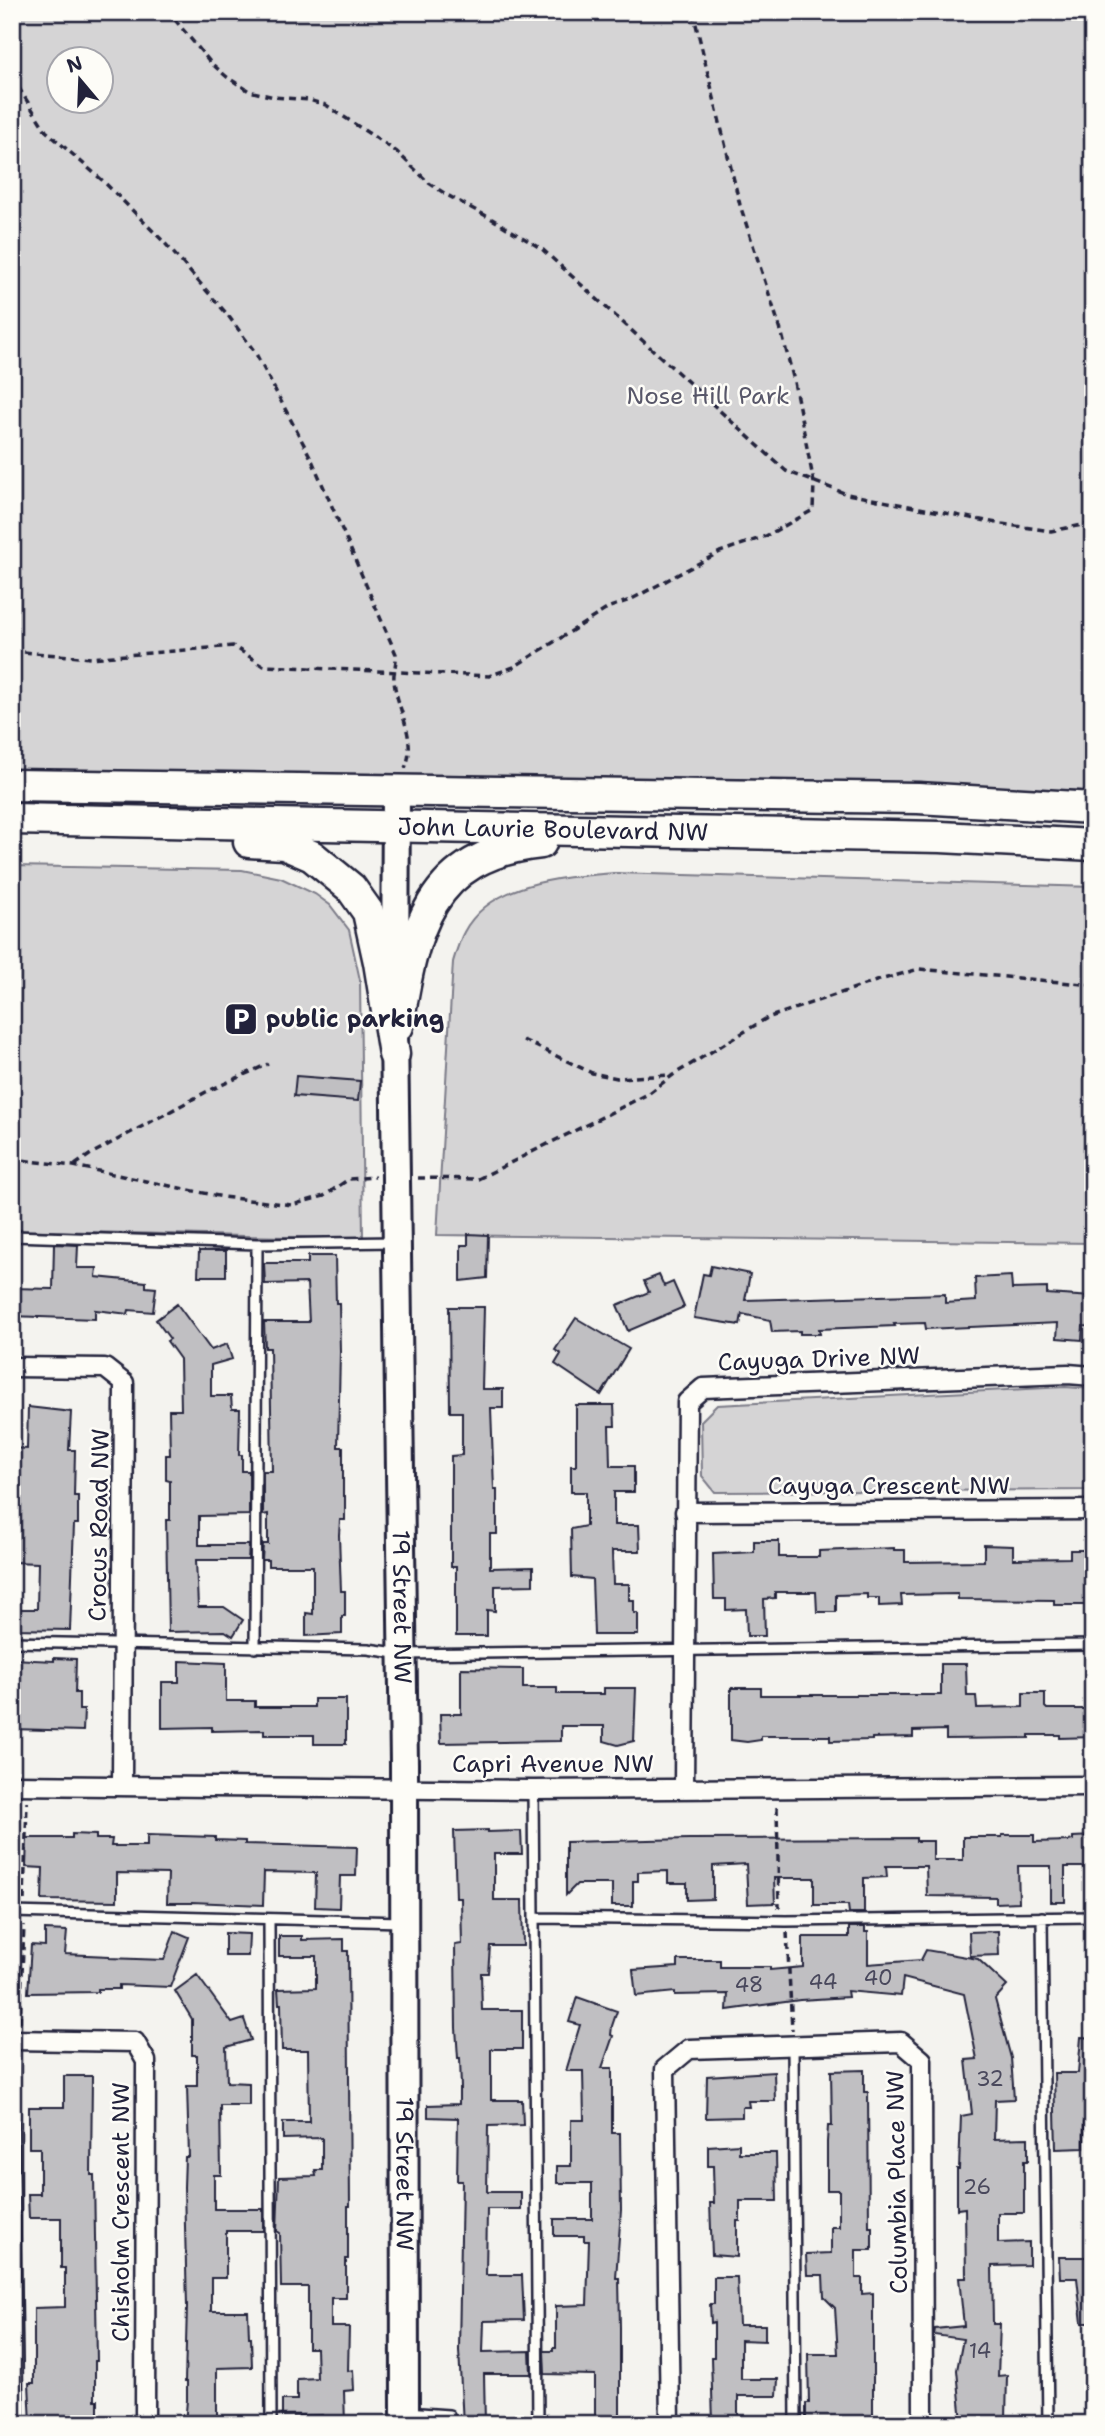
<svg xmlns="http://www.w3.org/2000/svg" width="1105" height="2436" viewBox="0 0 1105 2436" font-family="'Shantell Sans',sans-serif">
<rect width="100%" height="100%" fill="#f4f3ef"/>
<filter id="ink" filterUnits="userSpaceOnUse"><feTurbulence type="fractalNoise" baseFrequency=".0143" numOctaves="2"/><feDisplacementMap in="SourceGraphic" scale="14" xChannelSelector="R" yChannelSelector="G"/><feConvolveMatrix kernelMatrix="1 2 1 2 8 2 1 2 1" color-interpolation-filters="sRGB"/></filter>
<g filter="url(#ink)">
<path fill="#d5d4d5" stroke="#7c7b88" stroke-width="2" fill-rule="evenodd" d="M12,12h1081v779l-344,-11 -737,-7zM60,60h42v42h-42z
M12,866l230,4 39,8 34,16 15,11 19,25 11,50 3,259 -351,-9z
M614,873l479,14v356l-656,-8 16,-273c3,-10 6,-21 11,-30 27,-51 101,-55 150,-59z
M1065,1387l28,2v101l-378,2 -13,-16 -1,-55 16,-16z"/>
<path fill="#c0bfc2" stroke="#22223b" stroke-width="2" d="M296,1076l64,5 -2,20 -64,-5z
M468,1234l20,1 -1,43 -26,3v-36h7z
M54,1244l24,1 -1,23h20l-1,9 50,5v5l10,1 -3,24 -24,-2 -1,4 -33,-4v9l-83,-3v-28l41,1z
M199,1251h27v25h-28z
M308,1256h27l1,47h3l1,49 -2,95h5v49h2v24h-5l-1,15 1,29 1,27h4v25h-3v18l-36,2v-23l7,1v-48h-45v-6h-6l1,-16h5v-30l-5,1v-44h9l-2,-123h-5l-1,-26h45l-2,-39 -42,1 -1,-21h44z
M711,1266l39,8 -5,26 200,-6v9l31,-2 -1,-23 36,-2 1,13 35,-1v6l46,3v30l-10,-1 -1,14 -25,-2 1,-15 -132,6 -1,-6 -31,1 1,2 -76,3 1,5h-20v-3l-28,1 -2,-12 -28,-6 -2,11 -46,-7 9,-44 6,1z
M659,1275l5,11 9,-4 11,25 -56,24 -11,-26 32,-13 -5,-11z
M177,1304l34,46 16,-6 5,15 -21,6v31h20l1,13h8l-1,46h3v16h7v44l-50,1v29h50l-1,15h-52l2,47h26l19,13 -10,16 -8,-5 -57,1 -2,-112h4v-39l-4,-1v-25h4l-1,-45h12l-1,-51 -13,-18 3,-2 -14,-19z
M449,1307h35l-2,82h21v19h-12l3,81h3v45h-7v34l43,-1v18l-38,1v25l-8,-1v26h-31v-69h-5v-111l11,-1v-43h-12z
M576,1318l53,31 -28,46 -46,-31 6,-10 -6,-4z
M576,1405h38l1,21h-6l1,40h24v26h-20v33h25l1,26h-28l1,33h16v16h5v13h4v22h-44l-2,-56 -20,-2 -1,-48 15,-3v-34h-15v-26h5z
M28,1407l43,5 -2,38h6l-1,46h4v28h-4l-4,106 -58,-1v-20h25l1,-46 -26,-1v-114l15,1z
M754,1541h25v16h40v-6l75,-3v2h11v12l79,-1v-16l29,1v13l57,-1v-8h23v55h-39v-5l-96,-1v-5l-57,1 1,10 -23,1v-8h-12v-4l-31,1v17h-19l-1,-20h-41v6l-11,1 1,37h-18l-1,-27 -20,1v-11h-12l-1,-45 41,-2z
M54,1658l22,1 -1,34h4v17h5l-1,21 -71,-2v-70l42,2z
M179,1661l47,2v38h29v6h59v-8h32v45h-32v-9h-50v-5l-52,1v-4l-50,1v-46h17z
M941,1664h25l1,32h9l1,12 46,-1v-14h22v14l2,2h46v28l-33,1v-3h-31v3l-83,1v-9l-33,1v6l-41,1v2l-42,1v-5h-69v4l-14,2 -16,-2v-52h30v7h180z
M461,1668l62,1v19h34v6h47v-6h32l-2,53 -16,4 -14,-4v-15h-43v15l-120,2 -1,-29h21z
M488,1830v2l33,-1 1,23h-28v46h28l1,46h-33l-2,27h-7l1,37h40v39h-31v51h31l1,25 -35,1 -1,66h34v17h-34l-1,66h36l2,45 -40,1 -1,31 47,-1 1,23h-47l1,50h-22l-4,-74 3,-169h-5l1,-63 -30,-1v-12l31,-1v-15h2l-1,-31h-2l-2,-30 -1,-83 7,-1 -1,-46h-5l-2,-67z
M72,1834l24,1v4h16l-1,7h36v-11l68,2v3l30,1v3l112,3 -1,29h-16l-1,32 -24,-1 1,-34 -52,-1 -1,33 -71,-3v1h-25l1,-29 -51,-1v28l-75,-1 1,-32 -17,-1 1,-29h45z
M1002,1835h32v7l35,-1 4,-1v-3l20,-1v31h-28v35h-14v-36h-33l1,36 -23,1v-6l-69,-1 -1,-30h-40l1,11 -23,1v35h-15l-1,-8h-34v-27h-40l1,25 -27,1 -2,-40 -33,2v33l-26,1v-17h-19v-12l-30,1v9h-5v25h-21v-22h-35l-11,11v-53l123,-3 227,-1v3h17v19h30v-23h39z
M849,1927h16v5h3v32l53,-4 5,-10 52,9 29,27 -12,13 16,59 3,41 -19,1 -1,39 34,-1v23h-4v52h-26v30l31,-1v23l-37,1 1,58h7l-2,52 9,-1 -1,44 -44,3 -5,-52 6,-31 -29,-4 1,-6 29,-3 -5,-48h7l-1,-70 -8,1v-40h2l2,-53 11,-2 -6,-54 11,-1 -13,-65 -61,-16 -2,18 -54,-5 1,6 -48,3 -73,10 1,-16 -53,1v-3l-39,4 -3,-26 45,-3v-7h42v7h50v3l33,-3v-30h46z
M45,1930l22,1 -2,23 44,2v2l55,2 11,-29 14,6 -19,50 -51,-2v4h-21v3l-70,1 3,-48 14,1z
M998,1931l1,24 -29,1 -1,-24z
M225,1933l24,1 -1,22h-23z
M279,1936h23v4l42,-1v12h4l2,255h-2v53h-2v39h-15v29h18l-1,44 5,-1 1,20 -10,1 1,33h-23v-9l-40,1v-16h15v-21l20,-1 -1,-30h-8v-61h-27l-1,-54 -3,-2 2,-54 37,-1 -1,-6h7v-32l-39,1v-17h26l-1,-72h-26l-1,-46h-2l-1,-15 38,-1v-32h-37z
M197,1975l35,48 12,-4 7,21 -25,7 1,35 22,1v22h-29l1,70h-7v34h49v22h-37v47h-15v33h37l1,26h2l1,30 -35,1v56h-32l2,-24v-18h-2l2,-76 -3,-119 1,-30h4l-2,-71h10v-31h-5v-36l-17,-28z
M577,1997l40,14 -5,15 -1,9 2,1 -11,32h10v65h8l1,77 -5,68h3l1,49v91h-25v-43l-50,-1 -1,-23h9v-3h3v-42l31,-1 2,-64h-5v-5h-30v-17h38v-36h-35v-17h14v-46h13l-1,-49h-17l14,-46 -11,-3z
M1081,2037l12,1v83l-9,1v26l-28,1 -2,-76h24z
M864,2070v22h4l1,135h3v23h-16v28h6v16l11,-1v130l-67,1v-21h3l-1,-49h30l-3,-46 -11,-11 -1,-22h-16l-1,-21 25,-1v-26h8v-37h-12v-48l1,-16h4l-1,-55z
M774,2072l1,29h-27l1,6h-7v10l-36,1 1,-42z
M64,2076h28l-1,99h3l3,186h-2v39h3v24h-67l-2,-41h5v-75l31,-1v-39h-4v-50h-32l-1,-24h12v-46h-11v-41h35z
M739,2144v9h37l1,48h-37v20h-3v36l-25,-2 -2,-52h4l-1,-37h-5v-20z
M1059,2257h34v66h-11l-5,-45h-17z
M714,2277h23l2,48h26v16l-24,-1v39h37l-1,17h-39v27h-25l-2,-66h3v-35l-3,1 -1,-19h4z"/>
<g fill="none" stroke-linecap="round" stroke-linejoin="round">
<g stroke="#22223b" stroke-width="14">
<path id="lane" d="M12,1236l245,8 138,-2
M12,1642l356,7 35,5 690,-9
M255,1648l2,-404
M533,1790l5,634
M12,1912l390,10
M1042,1917l6,507
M534,1918l252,3 307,-4
M269,1919l2,505
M12,2046l6,378
M793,2046l3,378
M406,2412l43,3v9"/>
</g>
<g stroke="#22223b" stroke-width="23">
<path id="street" d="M12,1367l93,1 19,15 -2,402
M685,1512l408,-2
M12,1785l521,5 560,-4
M684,1788l3,-386 16,-14 365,-14 25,2
M12,2040l123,2 11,19 -1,363
M670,2424l-5,-355 24,-20 212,-7 21,18 1,364"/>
</g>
<g stroke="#22223b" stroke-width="32">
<g id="secondary">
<path d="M395,994l1,-205"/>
<path id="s1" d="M394,1033l10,731 1,660"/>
</g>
</g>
<g stroke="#22223b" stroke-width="35">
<g id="primary">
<path d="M12,785l906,13 175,10"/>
<path id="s2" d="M12,819l929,18 152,8"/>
<path d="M249,842l35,2 28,12 39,32 17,24 11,50 15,92"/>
<path d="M398,1026c15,-96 30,-171 143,-183"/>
</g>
</g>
<path stroke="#22223b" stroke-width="3.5" stroke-dasharray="7 5" stroke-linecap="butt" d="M165,12l10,8 36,43 16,14 22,14 25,6 35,3 17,5 71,47 32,31 18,12 45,24 50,30 244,222 61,23 155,30 49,7 42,-8
M12,77l34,54 56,49 61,61 64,73 28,38 56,106 85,196c1,9 -3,17 -2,27 3,29 24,58 11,87
M12,651l79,7 142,-12 31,20 225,10 25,-9 96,-60 20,-7 90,-48 46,-16 47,-26 1,-27 -21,-106 -11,-43 -42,-129 -47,-193
M523,1040l69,33 25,5 54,-3
M12,1159l62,7 149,31 69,8 32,-9 25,-17 26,-2
M75,1165l16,-11 115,-62 62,-28
M418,1178l60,1 170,-85 25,-19 94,-57 109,-37 43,-12 174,16
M777,1807l2,101
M24,1900l3,-98
M787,1932l5,98
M20,2022l4,-97"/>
<use href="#lane" stroke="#fdfcf7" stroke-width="9"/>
<use href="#street" stroke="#fdfcf7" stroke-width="18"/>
<use href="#secondary" stroke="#fdfcf7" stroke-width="26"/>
<use href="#primary" stroke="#fdfcf7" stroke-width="30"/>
</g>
</g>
<defs>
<g id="parking-square" transform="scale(1.75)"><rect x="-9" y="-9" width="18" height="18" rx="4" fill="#22223b" stroke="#fdfcf7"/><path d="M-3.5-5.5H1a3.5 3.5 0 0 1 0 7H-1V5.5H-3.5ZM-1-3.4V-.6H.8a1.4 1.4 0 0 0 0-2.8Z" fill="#fff"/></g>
</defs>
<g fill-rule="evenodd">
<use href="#parking-square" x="241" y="1019"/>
</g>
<g text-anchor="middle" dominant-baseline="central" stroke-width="5" stroke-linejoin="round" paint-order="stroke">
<g font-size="21" fill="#4a495d">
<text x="878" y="1978">40</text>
<text x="823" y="1982">44</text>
<text x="749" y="1985">48</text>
<text x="990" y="2079">32</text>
<text x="977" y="2187">26</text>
<text x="980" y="2351">14</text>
</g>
<g font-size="24" fill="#585769" stroke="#fdfcf7">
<text x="708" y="396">Nose Hill Park</text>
</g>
<g font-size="24" fill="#22223b" stroke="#fdfcf7">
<text stroke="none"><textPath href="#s2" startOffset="541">John Laurie Boulevard NW</textPath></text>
<text transform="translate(819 1359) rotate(-2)">Cayuga Drive NW</text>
<text x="889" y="1486">Cayuga Crescent NW</text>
<text transform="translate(99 1525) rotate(-89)">Crocus Road NW</text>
<text stroke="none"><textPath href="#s1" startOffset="574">19 Street NW</textPath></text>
<text x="553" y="1764">Capri Avenue NW</text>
<text stroke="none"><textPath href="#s1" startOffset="1141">19 Street NW</textPath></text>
<text transform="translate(897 2182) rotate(-91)">Columbia Place NW</text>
<text transform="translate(121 2212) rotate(-90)">Chisholm Crescent NW</text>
</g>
<g font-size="24" font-weight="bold" fill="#22223b" stroke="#fdfcf7" text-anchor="start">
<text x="266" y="1019">public parking</text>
</g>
</g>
<rect width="1105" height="2436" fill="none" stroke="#fdfcf7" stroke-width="42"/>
<rect x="21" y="21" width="1063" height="2394" fill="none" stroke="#22223b" stroke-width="2.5" filter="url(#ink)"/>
<g transform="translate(80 80) rotate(341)"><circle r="33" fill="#fdfcf7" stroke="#a5a5ac" stroke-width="2"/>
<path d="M0-5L12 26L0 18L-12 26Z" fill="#22223b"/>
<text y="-10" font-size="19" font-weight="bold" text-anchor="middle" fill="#22223b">N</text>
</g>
</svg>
